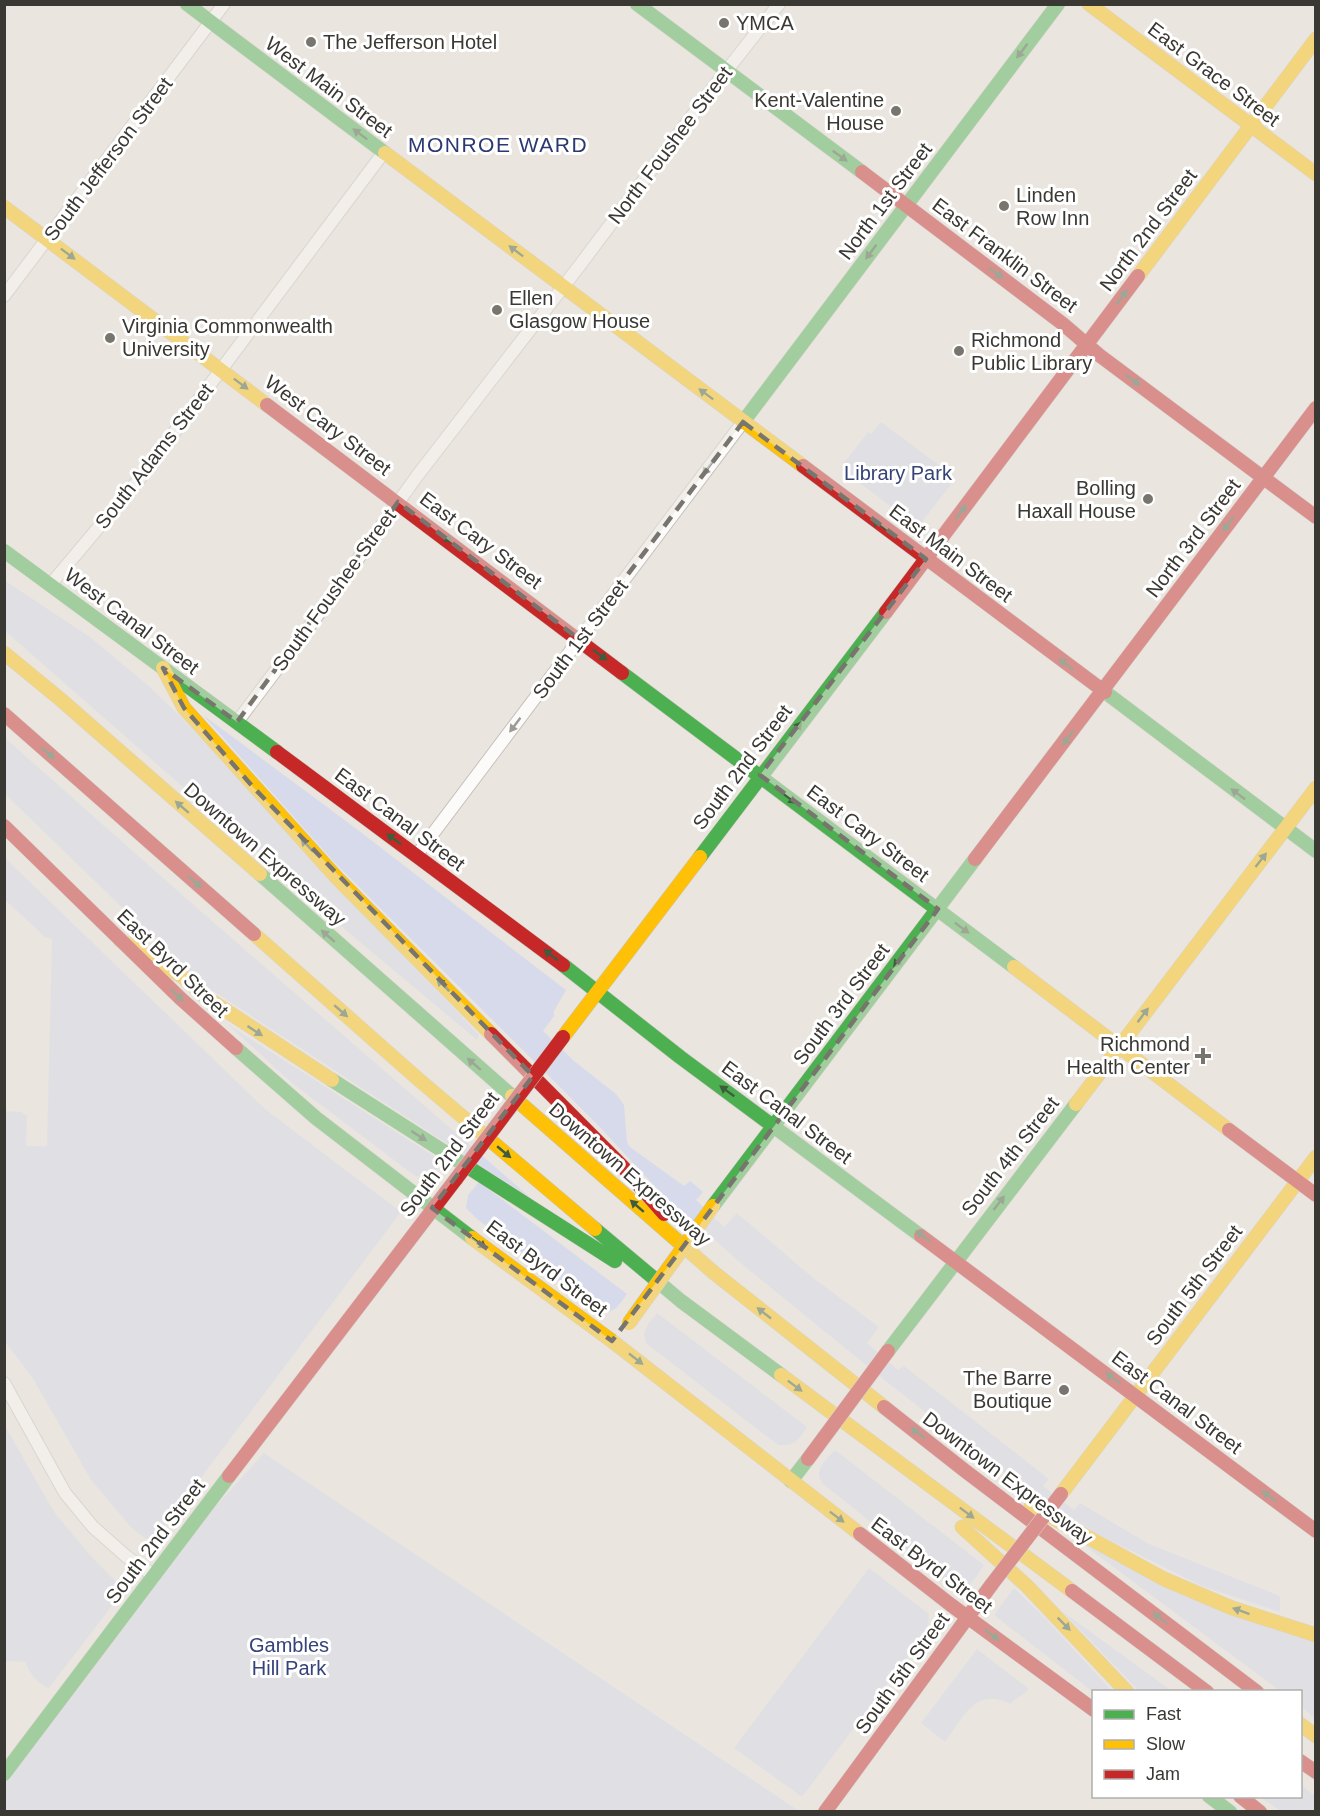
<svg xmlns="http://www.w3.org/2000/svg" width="1320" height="1816" viewBox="0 0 1320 1816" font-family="Arial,sans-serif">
<rect width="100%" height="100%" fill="#eae6df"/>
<path fill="#d6daeb" d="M881,422l75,56 -38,49 -78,-59 28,-36 3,2z
M4,580l86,57 61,51 32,31 296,316 -2,5 -122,-102 -350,-307z
M203,715l151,112 212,163 -12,21v5l-11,15 31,30 42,33 8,11 3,37 3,5 54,39 6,-5 13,11 -7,8 28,27 13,-14 75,64 67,50 -12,16 31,27 6,-4 145,113 -6,7 31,24 6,-7 69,41 131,52v16l-76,-25 -105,-52 -81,-51 -125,-97 -150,-122 -79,-69 -67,-72 -262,-261z
M4,737l192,170 336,292 -322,-210 -40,-35 -165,-160z
M4,857l261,252 136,103 -246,327h-7l-5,-2 -13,-11 -39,-46 -59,-103 -27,-35v-231l16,1 6,4 -1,30h21l5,-207 -7,-2 -40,-37z
M226,1023l217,139 -12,15 -16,-1 -123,-93z
M479,1182l148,112c-8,11 -12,19 -26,19l-124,-94 -11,-11 2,-13z
M657,1313l150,114c-8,12 -12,20 -29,18l-131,-101c-7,-13 2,-21 10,-31z
M4,1424l50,88 37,44 33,34 -75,98c-9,-2 -22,-17 -23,-26l-21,-1z
M835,1450l149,115 -10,15 -9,9 -23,-10 -120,-96c-9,-14 4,-23 13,-33z
M264,1453l535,358 -794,1 -1,-37 149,-200z
M1077,1540l238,103v75l-14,-11 -1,-15 -20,-1z
M869,1568l60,46 -1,16 -126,167 -68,-49z
M1014,1588l31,30 67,73 -19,1 -99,-77z
M1062,1611l110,80h-33z
M977,1649l52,40c-6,7 -13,8 -18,15 -36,-18 -48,14 -66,38l-24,-19z
M1301,1785l14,11v15h-34l-21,-14 40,-1z"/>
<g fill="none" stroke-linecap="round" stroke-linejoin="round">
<g stroke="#c5c2bd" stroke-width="14">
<path id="street" d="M4,296l220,-292
M51,584l89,-106 244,-326
M237,722l83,-110 97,-136 163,-211 136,-181 63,-80
M416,856l327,-434
M4,1383l61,110 28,34 34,30 26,18"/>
</g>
<g stroke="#c5c2bd" stroke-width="15">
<path id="fast" d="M187,4l198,149
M637,4l225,168
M743,422l315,-418
M4,551l273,201
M622,673l392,294
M1105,692l211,159
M700,857l186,-245
M260,874l252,222
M563,965l117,92 241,179
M236,1048l80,70 156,120
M332,1080l283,181
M713,1206l262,-347
M595,1229l86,72 100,74
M888,1351l188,-247
M791,1481l17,-22
M4,1774l225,-298
M1209,1796l21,16"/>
</g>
<g stroke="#c5c2bd" stroke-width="15">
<path id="slow" d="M1089,4l227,170
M385,153l418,313
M4,207l263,198
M1138,276l178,-237
M4,653l56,46 200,175
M163,668l21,40 153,170 154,156
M254,934l164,145 177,150
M120,940l63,37 24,21 125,82
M1014,967l215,163
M563,1037l137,-180
M512,1096l201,176 171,135
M1076,1104l240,-316
M472,1238l140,103 248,193
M781,1375l291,216
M1061,1494l255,-337
M1031,1506l133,73 68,29 84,27
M962,1527l65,59 100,106
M1300,1724l16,12"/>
</g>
<g stroke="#c5c2bd" stroke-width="15">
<path id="jam" d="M862,172l201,152 36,31 217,162
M267,405l355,268
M803,466l302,226
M886,612l252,-336
M4,714l250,220
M277,752l286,213
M4,826l176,172 56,50
M975,859l341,-451
M491,1034l132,133 41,47
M1229,1130l87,65
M921,1236l395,295
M884,1407l80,63 293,222
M229,1476l227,-297
M860,1534l91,71 143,105
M1072,1591l135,101
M1300,1761l16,11
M1240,1796l20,16
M825,1812l167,-228"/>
</g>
<use href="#street" stroke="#fcfbfa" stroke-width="12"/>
<use href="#fast" stroke="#4caf50" stroke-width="14"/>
<use href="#slow" stroke="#ffc107" stroke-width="14"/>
<use href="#jam" stroke="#c62828" stroke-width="14"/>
<g stroke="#c5c2bd" stroke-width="15" stroke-linecap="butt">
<path id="slow-bridge" d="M629,1323l84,-117"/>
</g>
<g stroke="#c5c2bd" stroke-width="15" stroke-linecap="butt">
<path id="jam-bridge" d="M456,1179l107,-142
M808,1459l80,-108
M992,1584l69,-90"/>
</g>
<use href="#slow-bridge" stroke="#ffc107" stroke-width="14"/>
<use href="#jam-bridge" stroke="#c62828" stroke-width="14"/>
</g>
<defs><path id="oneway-solid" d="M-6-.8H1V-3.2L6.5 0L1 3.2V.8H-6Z" transform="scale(1.5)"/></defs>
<g fill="#3f5c3c">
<use href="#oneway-solid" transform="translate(1022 51) rotate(127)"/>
<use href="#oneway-solid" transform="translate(360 134) rotate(-143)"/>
<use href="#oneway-solid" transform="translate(840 156) rotate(36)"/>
<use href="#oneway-solid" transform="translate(516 251) rotate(-143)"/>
<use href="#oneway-solid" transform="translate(871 252) rotate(127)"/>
<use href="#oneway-solid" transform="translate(68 254) rotate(37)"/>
<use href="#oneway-solid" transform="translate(996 273) rotate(37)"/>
<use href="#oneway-solid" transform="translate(1122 297) rotate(-53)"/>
<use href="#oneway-solid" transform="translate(1133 380) rotate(36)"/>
<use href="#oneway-solid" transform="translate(241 384) rotate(37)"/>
<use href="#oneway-solid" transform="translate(706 394) rotate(-143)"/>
<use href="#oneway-solid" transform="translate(961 512) rotate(-53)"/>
<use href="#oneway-solid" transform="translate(879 524) rotate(-143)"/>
<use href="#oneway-solid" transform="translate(1228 524) rotate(127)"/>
<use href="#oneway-solid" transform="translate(445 537) rotate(37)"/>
<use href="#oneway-solid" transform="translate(600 655) rotate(37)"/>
<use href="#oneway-solid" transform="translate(1066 664) rotate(-143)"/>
<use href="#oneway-solid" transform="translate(796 729) rotate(-52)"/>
<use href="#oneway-solid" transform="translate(1068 738) rotate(127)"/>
<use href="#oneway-solid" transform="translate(48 753) rotate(41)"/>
<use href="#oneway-solid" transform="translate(1238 794) rotate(-143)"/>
<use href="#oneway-solid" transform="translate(789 798) rotate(37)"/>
<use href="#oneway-solid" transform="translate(182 807) rotate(-139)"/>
<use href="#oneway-solid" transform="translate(394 839) rotate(-143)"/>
<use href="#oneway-solid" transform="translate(307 845) rotate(-133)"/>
<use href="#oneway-solid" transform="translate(1261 860) rotate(-52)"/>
<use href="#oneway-solid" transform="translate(195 882) rotate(41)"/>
<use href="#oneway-solid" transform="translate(962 928) rotate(37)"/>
<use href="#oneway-solid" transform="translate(328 936) rotate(-139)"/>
<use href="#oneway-solid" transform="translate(551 955) rotate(-142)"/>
<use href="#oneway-solid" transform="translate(899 960) rotate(127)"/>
<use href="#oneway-solid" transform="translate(443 985) rotate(-135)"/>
<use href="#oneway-solid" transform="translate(177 995) rotate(43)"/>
<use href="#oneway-solid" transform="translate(341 1011) rotate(41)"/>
<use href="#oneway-solid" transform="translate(1143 1015) rotate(-53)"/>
<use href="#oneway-solid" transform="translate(255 1031) rotate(33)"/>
<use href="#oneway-solid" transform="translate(474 1064) rotate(-139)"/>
<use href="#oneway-solid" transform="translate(727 1091) rotate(-144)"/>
<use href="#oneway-solid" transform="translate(419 1136) rotate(33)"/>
<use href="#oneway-solid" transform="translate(504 1152) rotate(40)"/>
<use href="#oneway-solid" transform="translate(999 1203) rotate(-52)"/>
<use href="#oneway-solid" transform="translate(637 1206) rotate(-139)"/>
<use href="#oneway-solid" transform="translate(923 1236) rotate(-143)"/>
<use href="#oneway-solid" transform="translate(479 1243) rotate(37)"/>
<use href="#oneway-solid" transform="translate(764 1313) rotate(-142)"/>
<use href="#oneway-solid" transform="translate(636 1359) rotate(38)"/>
<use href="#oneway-solid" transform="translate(1113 1378) rotate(-143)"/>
<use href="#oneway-solid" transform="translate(795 1386) rotate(37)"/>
<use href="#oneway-solid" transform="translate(918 1433) rotate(-142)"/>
<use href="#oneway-solid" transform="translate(1269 1496) rotate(-144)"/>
<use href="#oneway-solid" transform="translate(967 1513) rotate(37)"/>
<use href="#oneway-solid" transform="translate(837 1517) rotate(37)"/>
<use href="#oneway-solid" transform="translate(1241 1611) rotate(-160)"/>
<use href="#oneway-solid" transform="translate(1160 1618) rotate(-143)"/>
<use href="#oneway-solid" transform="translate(1064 1624) rotate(45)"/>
<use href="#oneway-solid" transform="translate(992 1635) rotate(37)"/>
</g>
<g fill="#9b9a96">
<use href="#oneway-solid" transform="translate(708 468) rotate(127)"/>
<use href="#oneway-solid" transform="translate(515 725) rotate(127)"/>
</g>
<path d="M0 0H1320V1816H0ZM743,422l183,137 -166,216 178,134 -326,432 -180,-133 101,-132 -280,-289 -69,-79 -21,-40 74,54 161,-220 181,137z" fill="#eae6df" fill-opacity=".55" fill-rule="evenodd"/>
<path fill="none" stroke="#78756f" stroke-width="4.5" stroke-dasharray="12 8" stroke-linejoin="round" d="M743,422l183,137 -166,216 178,134 -326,432 -180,-133 101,-132 -280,-289 -69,-79 -21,-40 74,54 161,-220 181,137z"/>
<g fill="#78756f" stroke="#fff" stroke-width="2">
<circle cx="724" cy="23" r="6"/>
<circle cx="311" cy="42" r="6"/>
<circle cx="896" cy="111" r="6"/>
<circle cx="1004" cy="206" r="6"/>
<circle cx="497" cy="310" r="6"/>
<circle cx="110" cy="338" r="6"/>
<circle cx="959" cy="351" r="6"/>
<circle cx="1148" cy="499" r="6"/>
<path d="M1200 1047h6v6h6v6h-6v6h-6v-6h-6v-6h6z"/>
<circle cx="1064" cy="1390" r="6"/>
</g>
<g text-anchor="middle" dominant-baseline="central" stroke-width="6" stroke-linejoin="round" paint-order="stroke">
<g font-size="20" fill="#3a3833" stroke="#fff" text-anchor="start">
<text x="736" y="23">YMCA</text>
<text x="323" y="42">The Jefferson Hotel</text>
<text x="884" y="100" text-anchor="end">Kent-Valentine<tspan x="884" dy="23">House</tspan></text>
<text x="1016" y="195">Linden<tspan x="1016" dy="23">Row Inn</tspan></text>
<text x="509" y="298">Ellen<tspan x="509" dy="23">Glasgow House</tspan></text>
<text x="122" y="326">Virginia Commonwealth<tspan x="122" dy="23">University</tspan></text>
<text x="971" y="340">Richmond<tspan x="971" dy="23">Public Library</tspan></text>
<text x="1136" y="488" text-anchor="end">Bolling<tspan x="1136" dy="23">Haxall House</tspan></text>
<text x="1190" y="1044" text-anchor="end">Richmond<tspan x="1190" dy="23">Health Center</tspan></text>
<text x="1052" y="1378" text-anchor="end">The Barre<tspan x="1052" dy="23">Boutique</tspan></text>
</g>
<g font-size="20" fill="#3a3833" stroke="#fff">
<text transform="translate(1214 74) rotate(37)">East Grace Street</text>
<text transform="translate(329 87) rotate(37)">West Main Street</text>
<text transform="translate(670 145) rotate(-53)">North Foushee Street</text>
<text transform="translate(108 159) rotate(-53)">South Jefferson Street</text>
<text transform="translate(885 201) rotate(-53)">North 1st Street</text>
<text transform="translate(1148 230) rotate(-53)">North 2nd Street</text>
<text transform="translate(1005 255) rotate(37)">East Franklin Street</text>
<text transform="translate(328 425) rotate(37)">West Cary Street</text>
<text transform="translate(154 456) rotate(-52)">South Adams Street</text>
<text transform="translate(1193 538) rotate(-53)">North 3rd Street</text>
<text transform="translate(481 540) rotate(37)">East Cary Street</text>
<text transform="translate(951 553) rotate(37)">East Main Street</text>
<text transform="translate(334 590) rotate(-54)">South Foushee Street</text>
<text transform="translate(132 621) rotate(37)">West Canal Street</text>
<text transform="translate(580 639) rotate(-53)">South 1st Street</text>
<text transform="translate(742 767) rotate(-53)">South 2nd Street</text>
<text transform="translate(400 819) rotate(37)">East Canal Street</text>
<text transform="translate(868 833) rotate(37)">East Cary Street</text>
<text transform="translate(265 854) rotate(41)">Downtown Expressway</text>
<text transform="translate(173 963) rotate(44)">East Byrd Street</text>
<text transform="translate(841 1004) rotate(-53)">South 3rd Street</text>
<text transform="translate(787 1112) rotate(37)">East Canal Street</text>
<text transform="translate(449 1154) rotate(-53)">South 2nd Street</text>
<text transform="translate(1010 1156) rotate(-52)">South 4th Street</text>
<text transform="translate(630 1174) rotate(41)">Downtown Expressway</text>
<text transform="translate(547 1268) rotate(37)">East Byrd Street</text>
<text transform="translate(1194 1285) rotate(-53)">South 5th Street</text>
<text transform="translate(1177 1402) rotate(37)">East Canal Street</text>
<text transform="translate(1008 1478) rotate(37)">Downtown Expressway</text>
<text transform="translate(155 1541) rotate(-53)">South 2nd Street</text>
<text transform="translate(932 1565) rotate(37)">East Byrd Street</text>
<text transform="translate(902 1673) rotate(-54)">South 5th Street</text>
</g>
<g font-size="20" fill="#354379" stroke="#fff">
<text x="898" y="473">Library Park</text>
<text x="289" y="1645">Gambles<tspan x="289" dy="23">Hill Park</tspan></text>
</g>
<g font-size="21" letter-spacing="1.5" fill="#2b3872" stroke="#fff">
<text x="498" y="144">MONROE WARD</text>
</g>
</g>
<rect width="1320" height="1816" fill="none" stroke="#3a3833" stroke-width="12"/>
<rect x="1092" y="1690" width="210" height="108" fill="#ffffff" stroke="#b0afad" stroke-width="1.5"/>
<rect x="1104" y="1710" width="30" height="9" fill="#4caf50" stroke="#b0afad" stroke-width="1.5"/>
<text x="1146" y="1720" font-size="18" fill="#3a3833">Fast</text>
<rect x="1104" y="1740" width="30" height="9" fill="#ffc107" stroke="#b0afad" stroke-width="1.5"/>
<text x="1146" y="1750" font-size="18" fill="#3a3833">Slow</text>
<rect x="1104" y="1770" width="30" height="9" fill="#c62828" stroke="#b0afad" stroke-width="1.5"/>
<text x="1146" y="1780" font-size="18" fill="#3a3833">Jam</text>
</svg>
